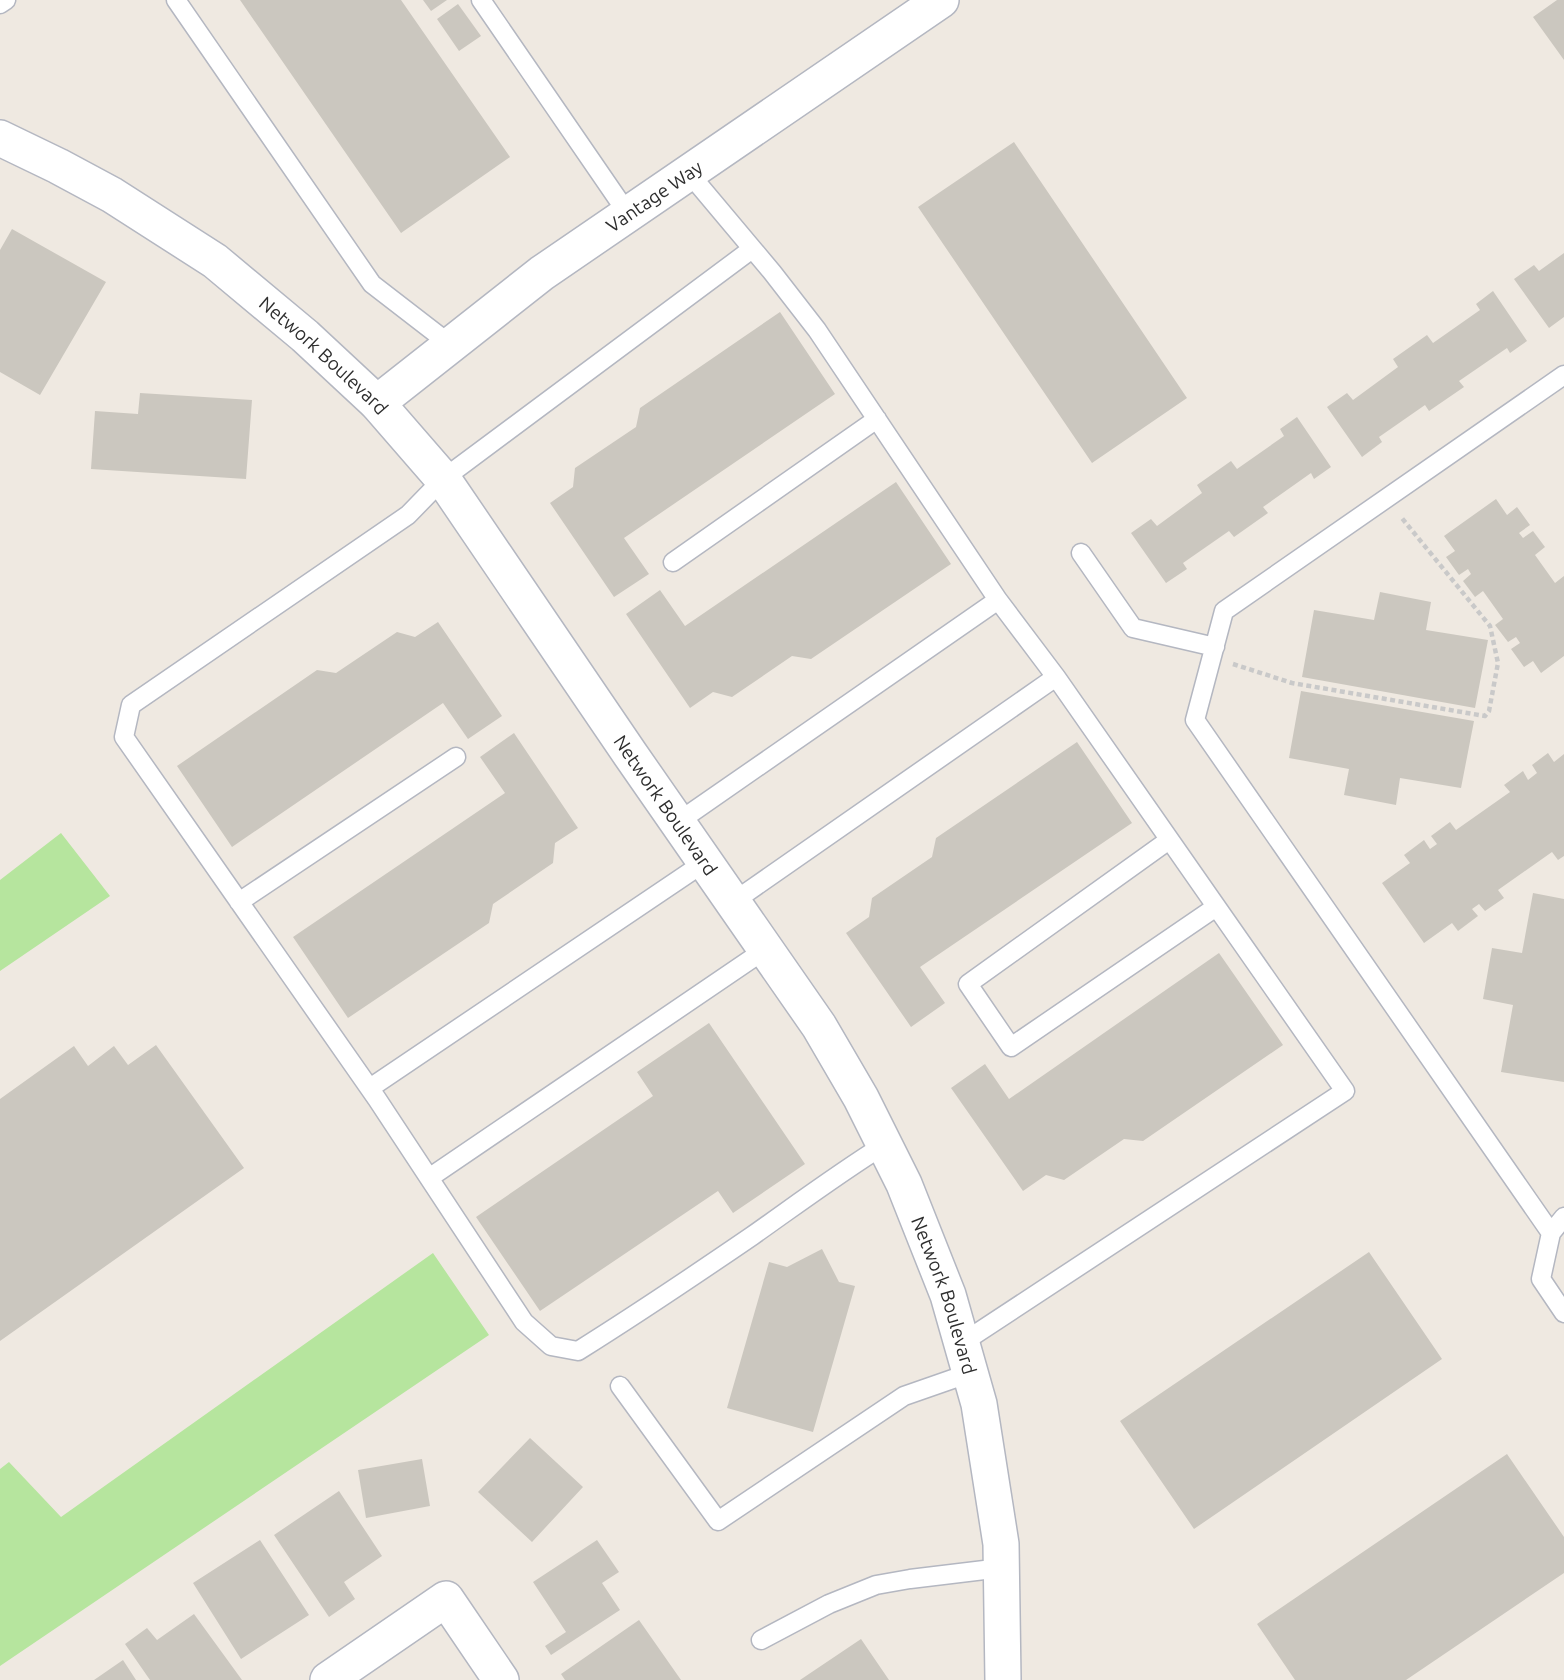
<svg xmlns="http://www.w3.org/2000/svg" width="1564" height="1680" viewBox="0 0 1564 1680" font-family="Ubuntu,sans-serif">
<rect width="100%" height="100%" fill="#efe9e1"/>
<path fill="#b6e59e" d="M61,833l49,63 -110,75v-91z
M433,1253l56,82 -489,331v-197l9,-7 52,55z"/>
<path fill="#cbc7bf" d="M240,0h161l109,157 -109,76z
M423,0h24l-16,11z
M1557,0h7v60l-31,-43z
M458,4l23,32 -22,15 -22,-32z
M1014,142l173,256 -95,65 -174,-256z
M12,229l94,53 -66,113 -40,-23v-122z
M1564,253v64l-15,11 -35,-49 20,-14 5,6z
M1493,291l34,50 -17,12 -3,-5 -48,33 5,6 -35,24 -4,-6 -46,32 3,5 -20,15 -35,-50 20,-14 6,7 45,-33 -5,-8 34,-24 6,8 47,-33 -4,-6z
M780,312l55,82 -211,144 25,36 -35,23 -64,-94 23,-16 2,-19 61,-41 4,-19z
M140,393l112,7 -6,79 -155,-10 4,-58 43,3z
M1297,417l34,50 -17,12 -3,-6 -48,34 5,6 -34,24 -5,-6 -46,32 4,6 -21,14 -35,-50 20,-14 6,7 45,-33 -5,-8 34,-24 6,8 47,-33 -4,-7z
M896,482l55,82 -140,95 -19,-3 -60,41 -19,-5 -23,16 -64,-94 34,-24 25,36z
M1496,499l11,16 10,-8 13,18 -11,8 4,5 10,-7 12,16 -10,8 20,28 9,-7v80l-23,17 -8,-12 -9,6 -13,-18 9,-6 -4,-6 -8,5 -13,-17 8,-6 -20,-28 -8,6 -12,-16 8,-7 -3,-5 -9,6 -13,-18 9,-6 -11,-15z
M1380,592l51,10 -5,28 62,10 -13,68 -173,-31 12,-67 60,10z
M438,622l64,94 -34,23 -25,-36 -211,144 -55,-81 140,-96 19,3 61,-41 18,5z
M1301,691l173,30 -13,67 -61,-10 -4,27 -52,-10 5,-26 -60,-11z
M514,733l64,95 -23,15 -2,20 -60,41 -4,19 -141,95 -55,-81 212,-144 -25,-36z
M1077,742l55,81 -212,144 25,36 -34,24 -65,-94 23,-16 3,-19 60,-41 4,-19z
M1548,753l6,9 10,-8v102l-6,4 -6,-8 -54,38 6,8 -19,13 -6,-7 -7,5 6,7 -20,15 -6,-8 -28,20 -42,-60 28,-20 -6,-8 20,-15 6,9 7,-5 -6,-8 19,-14 6,8 54,-38 -6,-7 19,-14 5,9 9,-7 -5,-8z
M1533,893l31,6v183l-63,-10 12,-67 -30,-6 9,-51 30,5z
M1219,953l64,92 -140,96 -19,-2 -60,41 -18,-5 -23,16 -72,-103 34,-24 24,35z
M709,1023l96,141 -72,49 -15,-22 -178,120 -64,-94 177,-121 -16,-24z
M156,1045l88,123 -244,173v-242l74,-53 14,20 26,-20 14,19z
M822,1249l17,33 16,4 -42,146 -86,-24 42,-146 18,5z
M1369,1252l73,107 -248,170 -74,-108z
M530,1438l53,49 -51,55 -54,-50z
M1507,1454l57,83v36l-158,107h-111l-38,-56z
M422,1459l8,47 -64,12 -8,-48z
M339,1491l43,65 -38,26 11,17 -26,18 -55,-82z
M260,1540l49,75 -68,44 -48,-76z
M597,1540l22,32 -17,11 18,27 -69,45 -6,-9 21,-14 -33,-50z
M194,1614l48,66h-92l-25,-36 22,-16 10,12z
M639,1620l42,60h-116l-4,-6z
M861,1639l28,41h-89z
M123,1660l13,20h-42z"/>
<g fill="none" stroke-linecap="round" stroke-linejoin="round">
<g stroke="#b4b7c1" stroke-width="21">
<path id="service" d="M176,0l196,284 79,61
M481,0l147,214
M0,4l6,-4
M688,172l84,100 45,58 181,270
M752,249l-309,230 -35,36 -277,190 -7,32 253,362 147,223 27,24 27,5c59,-37 117,-76 174,-115 44,-31 87,-63 132,-91
M1081,553l52,75 82,19
M673,562l204,-143
M678,822l320,-222 58,77 -323,225
M1169,840l-201,144 43,63 205,-140
M239,902l217,-145
M370,1088l335,-226
M429,1178l337,-229
M1564,1217l-13,16 -10,46 23,34
M1551,1233l-356,-513 29,-109 340,-236
M962,1343l383,-252 -289,-414
M620,1386l98,135 186,-125 66,-23
M761,1640l68,-36 47,-19 34,-6 91,-11"/>
</g>
<g stroke="#b4b7c1" stroke-width="38">
<g id="minor">
<path id="s1" d="M0,138l58,28 54,29 103,66 90,75 72,67 66,76 187,275 189,272 42,72 43,86 44,111 31,109 22,140 2,136"/>
<path id="s2" d="M377,403l165,-130 399,-273"/>
<path d="M328,1680l118,-81 55,81"/>
</g>
</g>
<path stroke="#c9c9c9" stroke-width="4.5" stroke-dasharray="5 3.5" stroke-linecap="butt" d="M1233,664l59,19 193,33 4,-5 9,-48 -8,-37 -89,-109"/>
<use href="#service" stroke="#fff" stroke-width="18"/>
<use href="#minor" stroke="#fff" stroke-width="35"/>
</g>
<g text-anchor="middle" dominant-baseline="central" stroke-width="5" stroke-linejoin="round" paint-order="stroke">
<g font-size="19" fill="#2e2e2e" stroke="#fff">
<text stroke="none"><textPath href="#s2" startOffset="346">Vantage Way</textPath></text>
<text stroke="none"><textPath href="#s1" startOffset="392">Network Boulevard</textPath></text>
<text stroke="none"><textPath href="#s1" startOffset="959">Network Boulevard</textPath></text>
<text stroke="none"><textPath href="#s1" startOffset="1526">Network Boulevard</textPath></text>
</g>
</g>
</svg>
